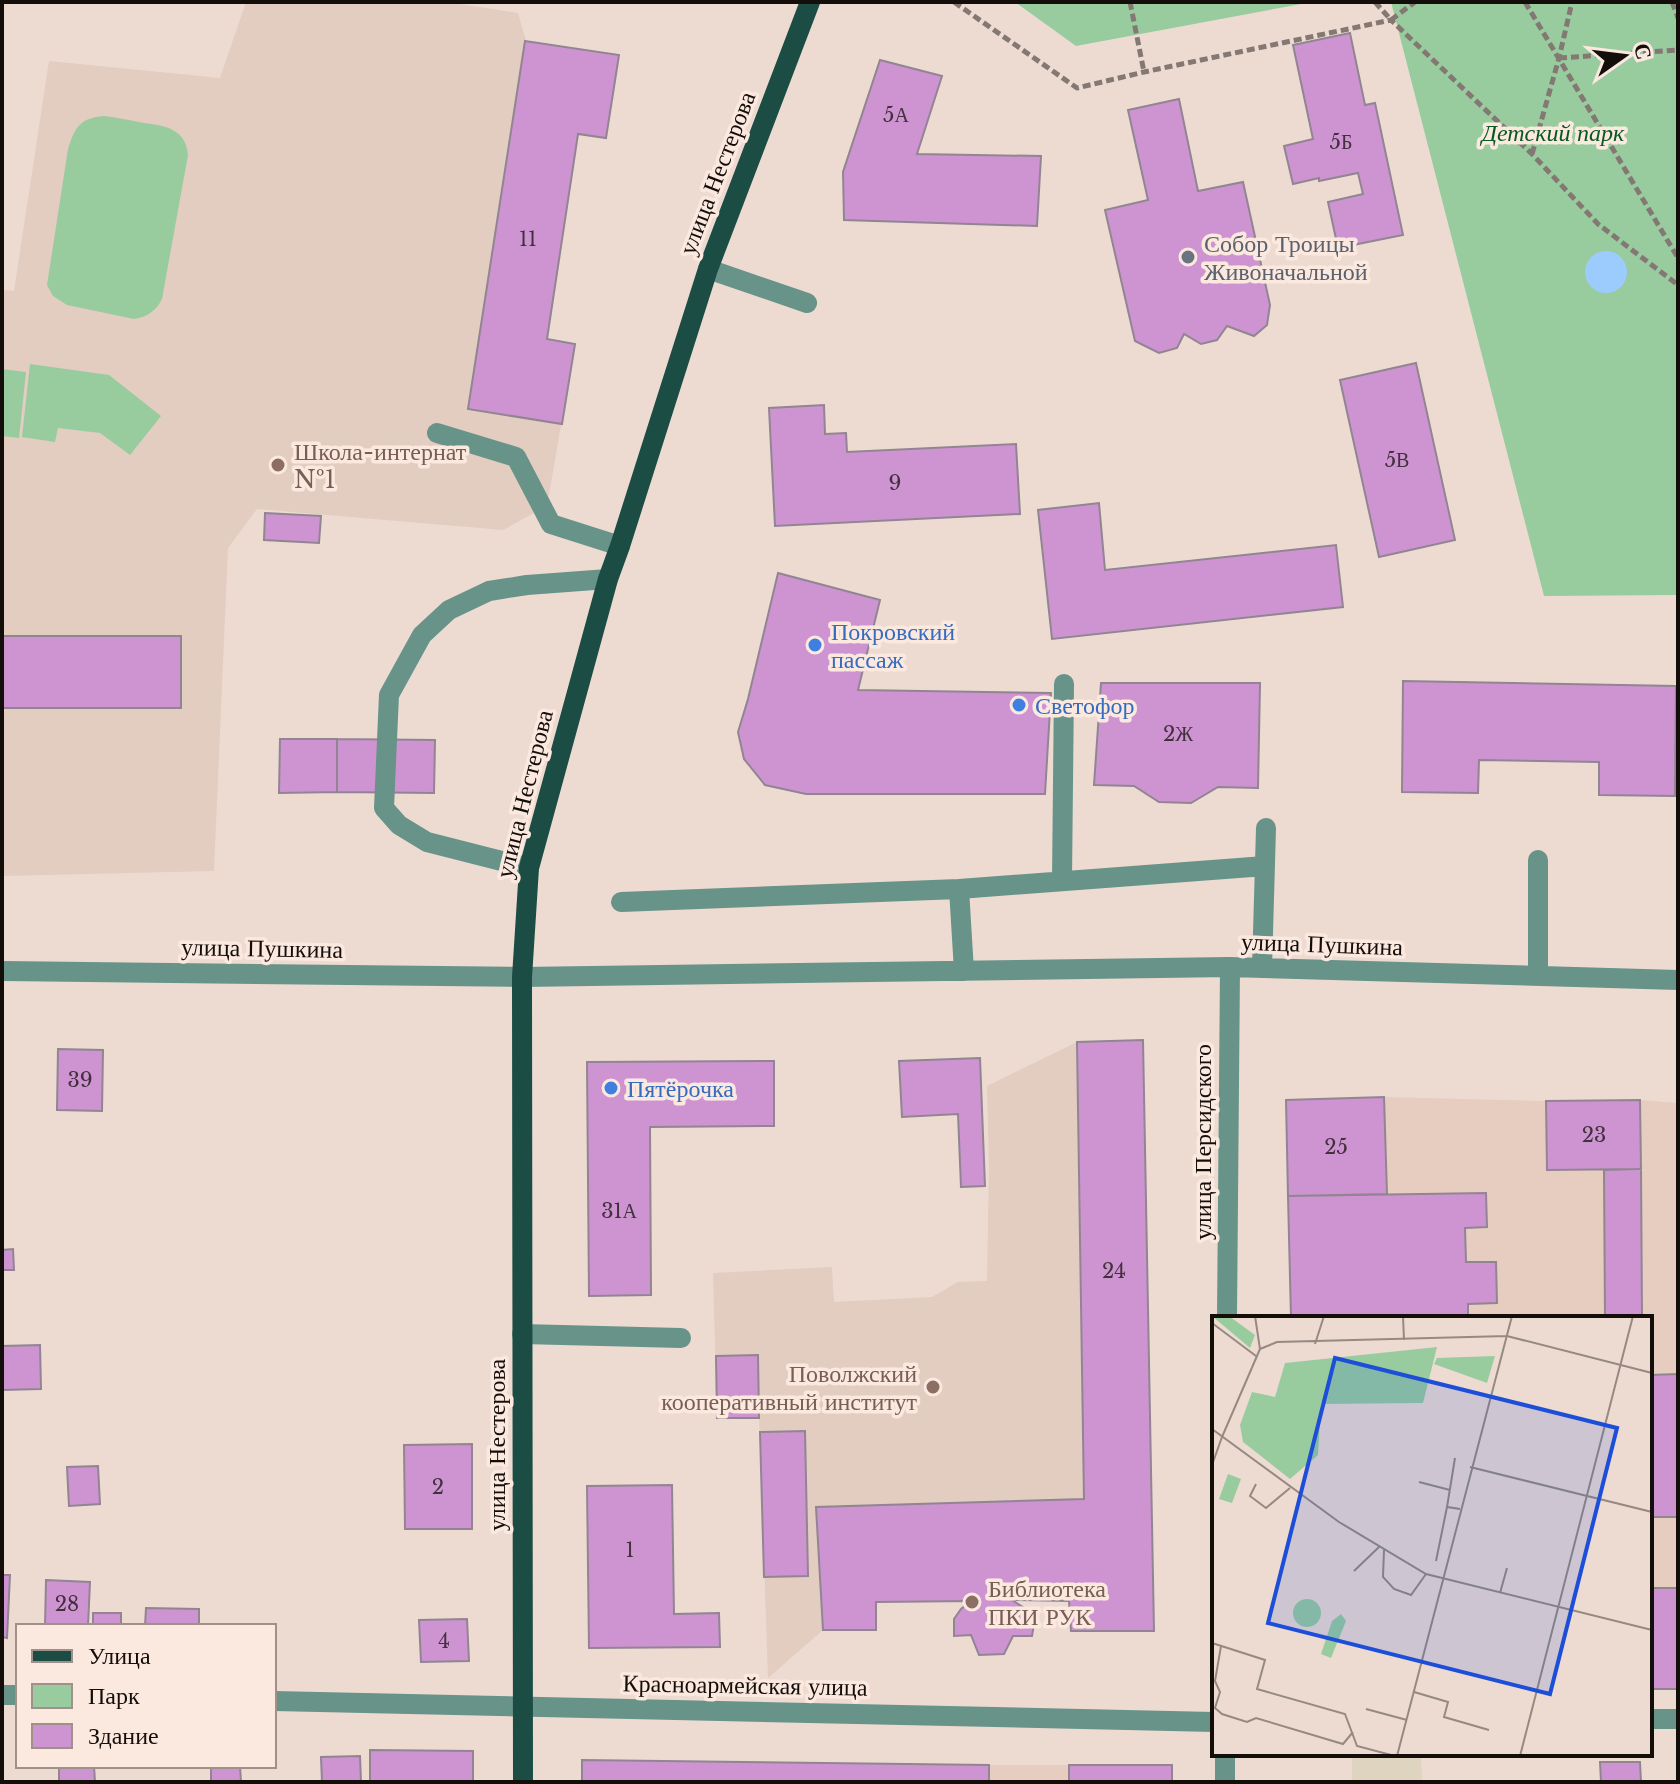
<svg xmlns="http://www.w3.org/2000/svg" width="1680" height="1784" viewBox="0 0 1680 1784" font-family="'Libre Baskerville',serif">
<rect width="100%" height="100%" fill="#eddbd2"/>
<path fill="#e6cdc0" d="M1384,1097l162,4 94,-1 38,3v586h-28v-371h-359l-5,-218z
M989,1765h183v17h-183z"/>
<path fill="#e3ccc0" d="M246,2h201l71,11 8,28 93,14 -13,83 -28,-4 -31,205 28,5 -28,162 -44,24 -246,-21 -29,39 -14,323 -212,5v-586l12,1 35,-230 171,17z
M1143,1040l11,591h-83l-2,-30 -55,-1 15,11 5,13 -2,12h-19l-9,18 -25,1 -8,-20 -17,1v-17l16,-18 -93,1 -1,28h-53l-55,48 -9,-260h-42l-4,-145 119,-6 2,35 98,-5 26,-15 29,-1 2,-115 -2,-80 90,-44z"/>
<path fill="#dfd4c0" d="M1421,1757l1,25h-70v-24z"/>
<path fill="#98cc9f" d="M1015,2h297l-236,44z
M1391,2h284l3,9v584l-134,1z
M104,116c14,2 27,4 40,7 22,3 42,6 44,32l-26,144c-6,12 -15,18 -28,20l-67,-14 -14,-9 -6,-11 21,-136c7,-22 12,-31 36,-33z
M30,364l79,11 52,41 -31,39 -30,-22 -42,-5 -3,14 -33,-5z
M2,369l24,3 -7,66 -17,-2z"/>
<path fill="#9cccfe" d="M1585 272a21 21 0 1 1 42 0a21 21 0 1 1-42 0Z"/>
<path fill="#ce94d2" stroke="#918592" stroke-width="2" d="M1350,33l15,72 10,-2 28,132 -65,13 -10,-46 35,-8 -5,-21 -39,8v-3l-26,6 -9,-38 29,-7 -20,-94z
M525,41l94,14 -13,83 -28,-4 -31,205 28,5 -13,80 -94,-15z
M880,60l62,16 -25,78 124,2 -4,70 -193,-6 -1,-48z
M1179,99l19,92 45,-9 27,123 -3,20 -13,11 -27,-10 -10,14 -16,4 -17,-10 -7,14 -18,5 -24,-12 -30,-131 43,-10 -20,-90z
M1416,363l39,177 -76,17 -39,-177z
M824,405l1,29 21,-1 1,19 169,-8 4,70 -245,12 -6,-118z
M1099,503l6,67 231,-25 7,62 -291,32 -14,-129z
M265,513l56,3 -2,27 -55,-3z
M778,573l102,27 -22,90 193,3 -6,101h-239l-41,-9 -21,-26 -6,-27 10,-33z
M2,636h179v72h-179z
M1403,681l273,5 -1,110 -76,-1v-33l-120,-2 -1,33 -76,-1z
M1101,683h159l-2,105 -40,-1 -27,16 -32,-1 -25,-16 -40,-1z
M280,739h57v53l-58,1z
M337,739l98,1 -1,53 -97,-1z
M1143,1040l11,591h-83l-2,-30 -57,-1 17,11 5,13 -2,12h-19l-9,18 -25,1 -8,-20 -17,1v-17l7,-10 10,-8 -95,1v28h-53l-7,-123 268,-8 -7,-457z
M58,1049l45,1 -1,61 -45,-1z
M980,1058l5,128 -24,1 -3,-73 -56,3 -3,-56z
M774,1061v65l-124,1 1,168 -62,1 -2,-234z
M1384,1097l3,97 -99,2 -2,-96z
M1640,1100l1,69 -94,1 -1,-69z
M1641,1169l1,149h-37l-1,-148z
M1486,1193l1,34 -22,1 1,34h30l1,41 -29,1v14h-177l-3,-122z
M13,1249l1,21h-12v-20z
M40,1345l1,44 -39,1v-44z
M758,1355l1,63h-42l-1,-62z
M1678,1374v143h-28v-142z
M805,1431l3,145 -44,1 -4,-145z
M472,1444v85h-67l-1,-84z
M98,1466l2,38 -31,2 -2,-39z
M672,1485l2,129 45,-1 1,34 -131,1 -2,-162z
M2,1575h8l-3,63 -5,-1z
M46,1580l44,2 -2,44h-43z
M1650,1588h28v101h-28z
M146,1608l53,1v17h-54z
M93,1613h28v13h-28z
M467,1619l2,42 -48,1 -2,-42z
M370,1750l103,1v31h-103z
M360,1756l1,26h-39l-1,-25z
M582,1760l407,5v17h-407z
M1600,1762h40l1,20h-40z
M1069,1765h103v17h-103z
M59,1766h35l1,16h-36z
M211,1766h29l1,16h-30z"/>
<g fill="none" stroke-linecap="round" stroke-linejoin="round">
<path stroke="#847872" stroke-width="5" stroke-dasharray="8 4" stroke-linecap="butt" d="M954,2l123,86 67,-16 247,-52 141,134 66,70 80,61
M1130,2l14,70
M1375,2l16,18 24,-18
M1525,2l153,256
M1672,2l6,16
M1559,58l119,-8
M1532,154l27,-96 13,-56"/>
<path stroke="#689389" stroke-width="20" d="M708,269l99,34
M437,433l79,24 35,67 69,22
M529,868l-102,-26 -28,-17 -15,-17 5,-113 33,-60 27,-25 40,-19 38,-6 81,-6
M1062,881l2,-197
M959,889l306,-23
M621,902l338,-13 5,82
M1262,968l4,-140
M2,971l520,6 708,-10 448,13
M1538,976v-116
M1227,1318l3,-351
M522,1334l159,4
M2,1695h16
M274,1701l940,21
M1650,1719h28
M1225,1754v28"/>
<path stroke="#1b4d44" stroke-width="20" d="M523,1782l-1,-805 7,-109 79,-289 12,-33 88,-277 102,-267"/>
</g>
<circle fill="#6b7280" stroke="#fbe8df" stroke-width="3" cx="1188" cy="257" r="8"/>
<g fill="#8d6e63" stroke="#fbe8df" stroke-width="3">
<circle cx="278" cy="465" r="8"/>
<circle cx="933" cy="1387" r="8"/>
<circle cx="972" cy="1602" r="8"/>
</g>
<g fill="#3f7fe0" stroke="#fbe8df" stroke-width="3">
<circle cx="815" cy="645" r="8"/>
<circle cx="1019" cy="705" r="8"/>
<circle cx="611" cy="1088" r="8"/>
</g>
<g text-anchor="middle" dominant-baseline="central" stroke-width="7" stroke-linejoin="round" paint-order="stroke">
<g font-size="20" fill="#42303d">
<text x="896" y="115">5А</text>
<text x="1341" y="142">5Б</text>
<text x="528" y="239">11</text>
<text x="1397" y="460">5В</text>
<text x="895" y="483">9</text>
<text x="1178" y="734">2Ж</text>
<text x="80" y="1080">39</text>
<text x="1594" y="1135">23</text>
<text x="1336" y="1147">25</text>
<text x="619" y="1211">31А</text>
<text x="1114" y="1271">24</text>
<text x="438" y="1487">2</text>
<text x="630" y="1550">1</text>
<text x="67" y="1604">28</text>
<text x="444" y="1641">4</text>
</g>
<g font-size="24" font-style="italic" fill="#075823" stroke="#fbe8df">
<text x="1553" y="132">Детский парк</text>
</g>
<g font-size="24" fill="#140e0b" stroke="#fbe8df">
<text transform="translate(717 173) rotate(-69)">улица Нестерова</text>
<text transform="translate(524 794) rotate(-76)">улица Нестерова</text>
<text transform="translate(1322 944) rotate(2)">улица Пушкина</text>
<text transform="translate(262 948) rotate(1)">улица Пушкина</text>
<text transform="translate(1202 1142) rotate(-90)">улица Персидского</text>
<text transform="translate(496 1445) rotate(-90)">улица Нестерова</text>
<text transform="translate(745 1685) rotate(1)">Красноармейская улица</text>
</g>
<g font-size="24" fill="#5b616d" stroke="#fbe8df" text-anchor="start">
<text x="1204" y="243">Собор Троицы<tspan x="1204" dy="28">Живоначальной</tspan></text>
</g>
<g font-size="24" fill="#785e54" stroke="#fbe8df" text-anchor="start">
<text x="294" y="451">Школа-интернат<tspan x="294" dy="28">№1</tspan></text>
<text x="917" y="1373" text-anchor="end">Поволжский<tspan x="917" dy="28">кооперативный институт</tspan></text>
<text x="988" y="1588">Библиотека<tspan x="988" dy="28">ПКИ РУК</tspan></text>
</g>
<g font-size="24" fill="#366cbe" stroke="#fbe8df" text-anchor="start">
<text x="831" y="631">Покровский<tspan x="831" dy="28">пассаж</tspan></text>
<text x="1035" y="705">Светофор</text>
<text x="627" y="1088">Пятёрочка</text>
</g>
</g>
<g transform="translate(1212 1316)">
<rect width="440" height="440" fill="#eddbd2"/>
<path d="M0,0h17l26,19 -5,13zM225,31l-14,56 -102,1 -3,51 -28,24 -47,-37 -3,-17 12,-33 23,5 10,-34zM283,40l-8,27 -53,-19 3,-6zM16,158l13,5 -9,24 -13,-4zM81 297a14 14 0 1 1 28 0a14 14 0 1 1-28 0ZM129,298l5,7 -15,37 -10,-4 11,-33z" fill="#98cc9f"/>
<path fill="none" stroke="#968982" stroke-width="2" d="M191,0l1,24M0,7l44,33M103,28l9,-28M48,33l17,-7 230,-6 145,37M0,113l127,93 87,52 226,56M10,121l38,-88 -5,-33M0,149l10,-28M258,151l182,45M207,166l31,8M44,168l-6,12 16,12 24,-20M235,191l8,-49M172,234l-1,27 11,12 17,6 15,-21M224,245l11,-54 13,2M142,255l25,-24M288,277l7,-25M0,327l53,17 -8,29 88,25 12,32 38,10M9,330l-6,35 5,11 -5,16 7,6 25,8 9,-4 87,26 10,-12M202,376l34,10 -4,15 45,13M154,393l41,11M185,440l115,-440M308,440l113,-440"/>
<path fill="#1d4ed8" fill-opacity="0.15" stroke="#1d4ed8" stroke-width="4" d="M123,42l282,70 -67,266 -282,-71z"/>
<rect width="440" height="440" fill="none" stroke="#140e0b" stroke-width="4"/>
</g>
<rect width="1680" height="1784" fill="none" stroke="#140e0b" stroke-width="8"/>
<rect x="16" y="1624" width="260" height="144" fill="#fbe8df" stroke="#9f918a" stroke-width="2"/>
<rect x="32" y="1650" width="40" height="12" fill="#1b4d44" stroke="#9f918a" stroke-width="2"/>
<text x="88" y="1664" font-size="24" fill="#140e0b">Улица</text>
<rect x="32" y="1684" width="40" height="24" fill="#98cc9f" stroke="#9f918a" stroke-width="2"/>
<text x="88" y="1704" font-size="24" fill="#140e0b">Парк</text>
<rect x="32" y="1724" width="40" height="24" fill="#ce94d2" stroke="#9f918a" stroke-width="2"/>
<text x="88" y="1744" font-size="24" fill="#140e0b">Здание</text>
<g transform="translate(1624 56) rotate(76)" stroke="#fbe8df" stroke-width="6" paint-order="stroke">
<path d="M0-6L14 30L0 20L-14 30Z" fill="#140e0b"/>
<text y="-12" font-size="22" font-weight="bold" text-anchor="middle" fill="#140e0b">С</text>
</g>
</svg>
